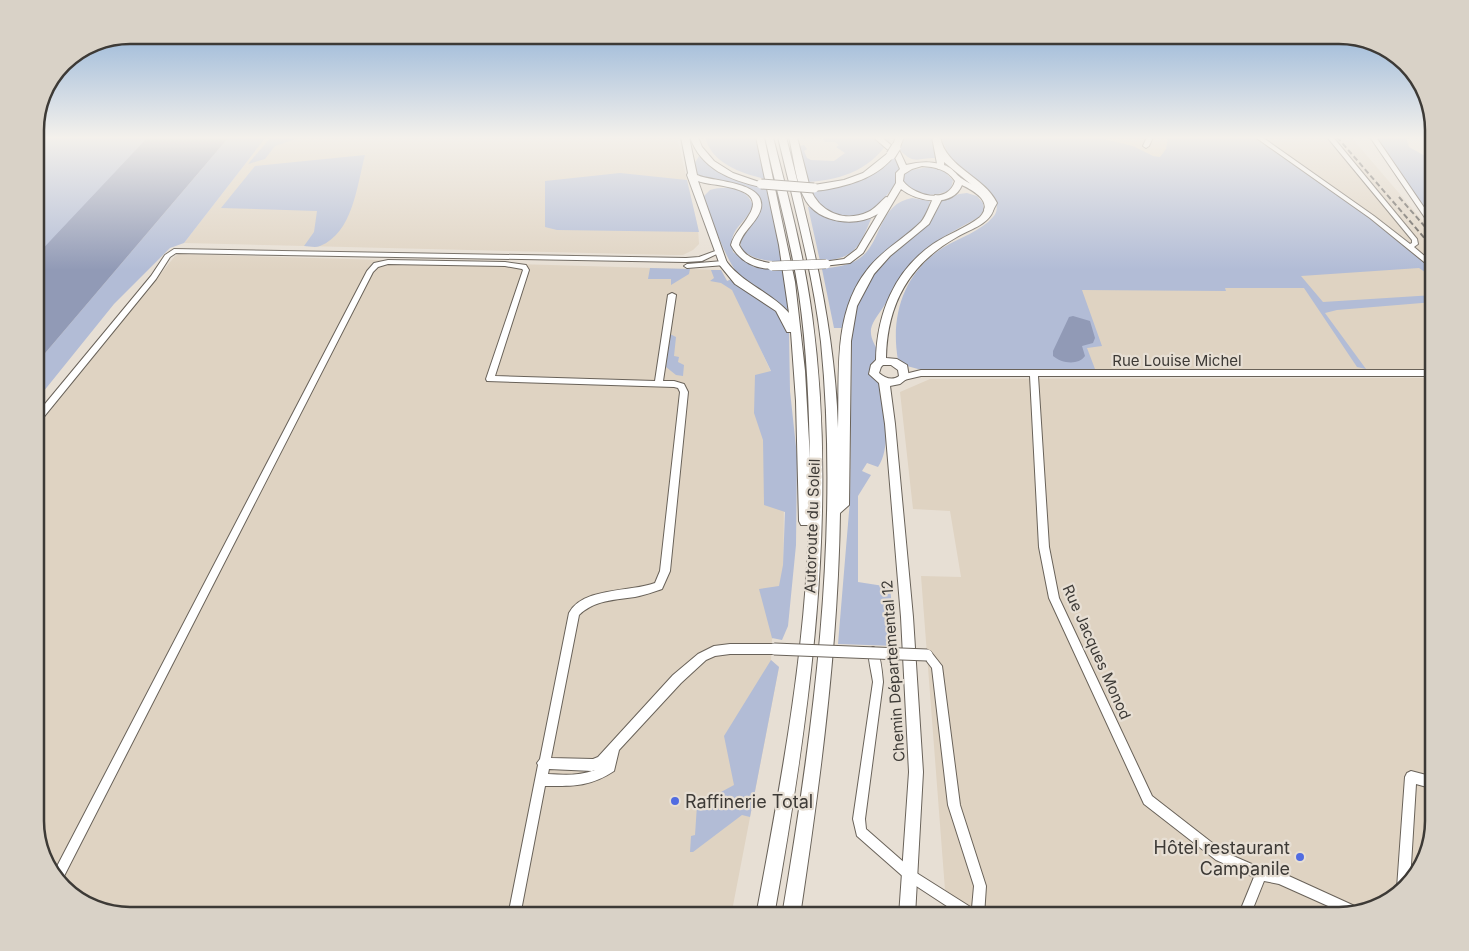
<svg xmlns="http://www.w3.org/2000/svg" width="1469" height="951" viewBox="0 0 1469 951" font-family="Inter,sans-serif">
<rect width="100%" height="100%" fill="#e7dfd4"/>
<path fill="#dfd3c2" d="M266,137h411l21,91 1,16 -6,6 -10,5h-10l-489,-12z
M948,137h403l83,97v135h-516l69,-140 18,-26z
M179,254l542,16 18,32 32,70 13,116 -1,142 -11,9 -1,21 8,7 -48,249h-601l-52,-16 -30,-31 -13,-42v-397l140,-174z
M1434,378v443l-16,52 -32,30 -47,13h-392l-26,-340 40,1 -11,-66 -37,-2 -13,-117 30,-13z"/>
<path fill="#b2bcd6" d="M35,137h156l-156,175z
M229,137h37l-82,106 -14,5 -56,56 -79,98v-37z
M271,137h30l-26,9 -10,13 -17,5z
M705,137h50l10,42c-24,-6 -53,-15 -60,-42z
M822,137h69c-17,31 -48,43 -83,45l-9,-36 5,-1 3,4 -3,2 3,7 4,2 23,1 11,-8 -9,-6 3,-2 -4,-3h-10z
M905,137h28l2,21c-17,0 -21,7 -35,-8z
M941,137h154l38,9 20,10 7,1 6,-8 2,-12h86l110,76 65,54 -4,5 -6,-4 -118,8 22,26 111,-7v7l-97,8 -12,3 41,56 -9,-2 -53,-79h-79l1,3 -144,-1 20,56 -15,2 8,21h-177l-11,-3 -9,-6c-8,-45 6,-88 46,-113 15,-9 37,-16 49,-30 5,-5 4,-11 3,-18l-47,-42z
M1375,137h31l3,10 25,14v54h-4z
M365,155c-8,30 -12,78 -45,91 -5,2 -11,0 -16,0l10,-14 3,-21 -96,-3 34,-42z
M699,156l25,19 42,13 17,74 6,48 -5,7 5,15 1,59 7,65 -1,89 -8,81 -6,14 -10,-2 -13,-49 20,-3 4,-21 2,-53 -21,-7 -1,-65 -9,-27 1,-38 16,-4 -39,-81 -11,-7 -11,-2 4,-3 -3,-8h10l6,11 12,-5c-17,-24 -25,-52 -36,-79l7,-7c17,-5 36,-3 43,15 -7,20 -26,23 -20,47l21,15 18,2v-8c-12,-1 -40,-7 -29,-26 6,-11 16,-16 19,-29 -8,-35 -53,-15 -64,-31 -2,-3 -3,-8 -4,-11z
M894,157l8,10 -6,5 -1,13 -13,16 -16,13 -10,2 -20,-1 -17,-9 -8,-14c30,-5 62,-10 83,-35z
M928,167l16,4 9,9 -2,9c-14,9 -43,9 -49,-10l5,-8z
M620,173l67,7 12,52 -142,-2 -12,-3v-46z
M967,193l10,3 6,7 1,7 -5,7c-23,13 -51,26 -69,47 -11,13 -17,28 -26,42 -5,8 -11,14 -13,23 -1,11 5,16 8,25l-9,12v7l10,10 1,5c3,25 11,57 -3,79l-11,-4 -5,8 9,4 -13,21v86l32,5 6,59 -58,-2 12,-144 2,-171 6,-27 14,-26 20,-21 36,-30 13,-24 18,-7z
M912,198l18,3c-5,28 -36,41 -56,61 -17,19 -26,42 -31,66h-9l-12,-59c13,-2 27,-3 38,-11 22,-15 18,-54 52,-60z
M812,206c22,15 33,17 59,13 -12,29 -17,40 -51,42l-12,-54z
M650,268l40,1 -1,5 -18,11v-6h-23z
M670,334l6,3 -2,19 5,1 -1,5 6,3 -1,11 -7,-1 -10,-8z
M771,660l8,7 -29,150 -8,-2 -49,37h-3l1,-16 4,-1 2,-30 37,-20 -10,-49z"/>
<path fill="#919ab6" d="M148,137h81l-194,228v-108z
M1073,316l17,5 5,17 -2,5 -11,3 3,10c-7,10 -24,7 -32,0v-5l16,-34z"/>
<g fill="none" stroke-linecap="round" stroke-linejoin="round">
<g stroke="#696259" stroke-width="2">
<path id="minor" d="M1147,137h6l-4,9 -3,2 -3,-2z
M1255,137h7l112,79 36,28 2,-1v-3l-85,-103h6l84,102 1,5 -4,3 20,17v6l-64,-52z
M1370,137h6l58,85v7l-2,-1z
M174,249l512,9 13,-1 19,-7 3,2 -19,9 -16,1 -510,-9 -6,4 -14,22 -118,145 -3,1v-9l116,-140 14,-21z
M388,260l117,2 21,3 3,5 -34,106 160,5 13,-86 4,-2 4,2 -13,86h11l10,3 4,8 -18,179 -8,18c-9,3 -17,6 -27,8 -21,3 -40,3 -56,18l-28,143 42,1 5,-2 75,-82 25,-21 16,-8 16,-2h44l4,2 1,3 -1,3 -4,2h-44l-15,2 -9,4 -25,23 -62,67 -5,21c-24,16 -41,15 -69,15l-25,130h-12l30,-151 -1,-2 3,-4 29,-146c14,-26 62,-21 86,-30l5,-12 20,-179 -2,-4 -4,-1 -187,-6 -1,-2 37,-109 -1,-1 -17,-3 -117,-2 -10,3 -5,5 -312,610 -8,-8 314,-603 7,-8zM549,769l44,2 2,-1c-15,6 -31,5 -47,4z
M723,261h2v4l-38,3 -3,-2 3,-2z
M921,370h513v6h-396l11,171 10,51 93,198 72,56 37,16 19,4 79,36 2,2 -15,4 -67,-30 -15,-3 -14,35h-12l16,-39 -38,-17 -72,-56 -95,-206 -10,-51 -9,-171h-109l-17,4 -4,-3 1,-2z
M873,647l4,2c4,10 5,22 6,33l-18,137 1,10 49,43 57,36 2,-22 -26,-81 -16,-137 -10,-13 1,-3 4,-2 4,2 11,14 18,139 26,81 -2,30h-22l-55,-36 -50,-44 -4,-17 20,-137c-1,-8 -6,-27 -4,-33z
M1411,771l23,6v12l-18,-5 -6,97 -12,11 -1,-4 8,-111 2,-4z"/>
</g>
<g stroke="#696259" stroke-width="2">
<path id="major" d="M681,137h8l8,38c15,7 69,6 64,33 -3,14 -18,22 -22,37 8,15 21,16 36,19v4c-18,3 -36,-7 -44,-23 3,-12 12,-19 18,-30 19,-30 -36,-28 -51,-34l29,82 -4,3 -3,-1 -33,-90 1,-2z
M873,137h8l19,15 6,13c12,-3 22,-4 34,-1 14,3 14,10 24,16 11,7 34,14 29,31 -5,14 -25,19 -36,26 -48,27 -70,67 -71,121l11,1 10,6 2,12 -9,7 -10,2 5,38 18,193 10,155 -8,144h-16l10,-144 -8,-155 -16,-193 -6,-41 -10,-9 2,-9 5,-5c1,-46 18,-89 57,-116 15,-10 33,-16 47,-27 14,-15 -6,-26 -18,-32 -10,24 -46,16 -61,4l-38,64 -13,10 -27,3v-4l21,-3 13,-10 39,-66v-10l4,-4 -6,-14zM922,166c13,1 25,3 33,15 -7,24 -41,15 -52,0l1,-7 8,-5zM883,365h8l7,5 1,6c-7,5 -14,2 -20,-3l2,-6z"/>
</g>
<g stroke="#696259" stroke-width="2">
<path id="highway" d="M690,137h8l4,10 12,14 19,12 32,11 -4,3c-31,-7 -60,-18 -71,-50z
M756,137h8l31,145 10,89 5,88c-1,-55 -3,-110 -11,-165 -8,-53 -23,-105 -34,-157h8c15,59 31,118 39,178 27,201 -3,403 -38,601h-18c24,-129 49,-259 53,-391h-8l-2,-4 -3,-120 -5,-69h-4l-11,-21 -41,-27 -17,-21 2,-2h6c17,23 45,31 63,52l-10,-68z
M778,137h8c25,96 49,191 52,291 2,-52 -6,-114 29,-158 15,-20 37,-31 54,-48 6,-7 9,-19 14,-27l8,2 -14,27 -39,32 -16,18 -17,32 -6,35 -2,164 -9,8c-2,136 -20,269 -40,403h-18c32,-190 58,-382 39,-574 -8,-70 -27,-137 -43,-205z
M789,137h8l13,51 4,-3 30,-5 19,-7 25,-20 7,2c-16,21 -41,29 -66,34 -7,1 -14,3 -19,-1 9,24 34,35 58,24 7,-3 12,-10 18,-15l8,2c-5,6 -11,12 -18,16 -21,12 -56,8 -70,-14 -11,-19 -12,-43 -17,-64z
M896,137h8l-4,10 -4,3 -4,-3z
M932,137h8c6,31 44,39 57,66l-5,9 -3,1 -5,-3 3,-7 -3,-8 -40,-33v7h-6z"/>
</g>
<use href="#minor" fill="#fff" fill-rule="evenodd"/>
<use href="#major" fill="#fff" fill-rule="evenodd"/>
<use href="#highway" fill="#fff" fill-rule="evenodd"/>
<path stroke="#56524d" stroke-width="2" stroke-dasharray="5.5 3" stroke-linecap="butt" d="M1337,137l97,112
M1399,197l35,40"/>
<g stroke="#696259" stroke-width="13" stroke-linecap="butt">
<path id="minor-bridge" d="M774,649l153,6"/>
</g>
<g stroke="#696259" stroke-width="10" stroke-linecap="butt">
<path id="major-bridge" d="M772,266l54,-2"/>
</g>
<g stroke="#696259" stroke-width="11" stroke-linecap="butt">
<path id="highway-bridge" d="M891,155l5,-8
M761,184l53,4"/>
</g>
<use href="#minor-bridge" stroke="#fff" stroke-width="11"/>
<use href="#major-bridge" stroke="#fff" stroke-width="9"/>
<use href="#highway-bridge" stroke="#fff" stroke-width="9"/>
</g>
<linearGradient id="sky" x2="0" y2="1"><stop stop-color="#85aad4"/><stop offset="0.51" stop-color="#f4f1ec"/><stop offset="1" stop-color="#f4f1ec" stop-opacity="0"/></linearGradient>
<rect width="1469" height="270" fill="url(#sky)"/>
<g fill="#516ce1" stroke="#e7dfd4" stroke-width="2">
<circle cx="675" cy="801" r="5"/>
<circle cx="1300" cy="857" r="5"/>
</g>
<g text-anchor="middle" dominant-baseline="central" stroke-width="4.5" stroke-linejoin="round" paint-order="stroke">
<g font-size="15" fill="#3d3a36" stroke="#e7dfd4">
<text x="1177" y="360">Rue Louise Michel</text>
<text transform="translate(812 526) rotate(-88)">Autoroute du Soleil</text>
<text transform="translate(1097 652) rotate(66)">Rue Jacques Monod</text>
<text transform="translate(893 671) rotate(-94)">Chemin Départemental 12</text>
</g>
<g font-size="18" fill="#3d3a36" stroke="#e7dfd4" text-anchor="start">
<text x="685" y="801">Raffinerie Total</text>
<text x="1290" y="847" text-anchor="end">Hôtel restaurant<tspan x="1290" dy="21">Campanile</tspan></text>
</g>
</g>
<path d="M0 0H1469V951H0ZM130 44H1339A86 86 0 0 1 1425 130V821A86 86 0 0 1 1339 907H130A86 86 0 0 1 44 821V130A86 86 0 0 1 130 44Z" fill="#d9d2c7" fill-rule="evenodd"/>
<path fill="none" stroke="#3d3a36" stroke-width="2.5" d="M130 44H1339A86 86 0 0 1 1425 130V821A86 86 0 0 1 1339 907H130A86 86 0 0 1 44 821V130A86 86 0 0 1 130 44Z"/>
</svg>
